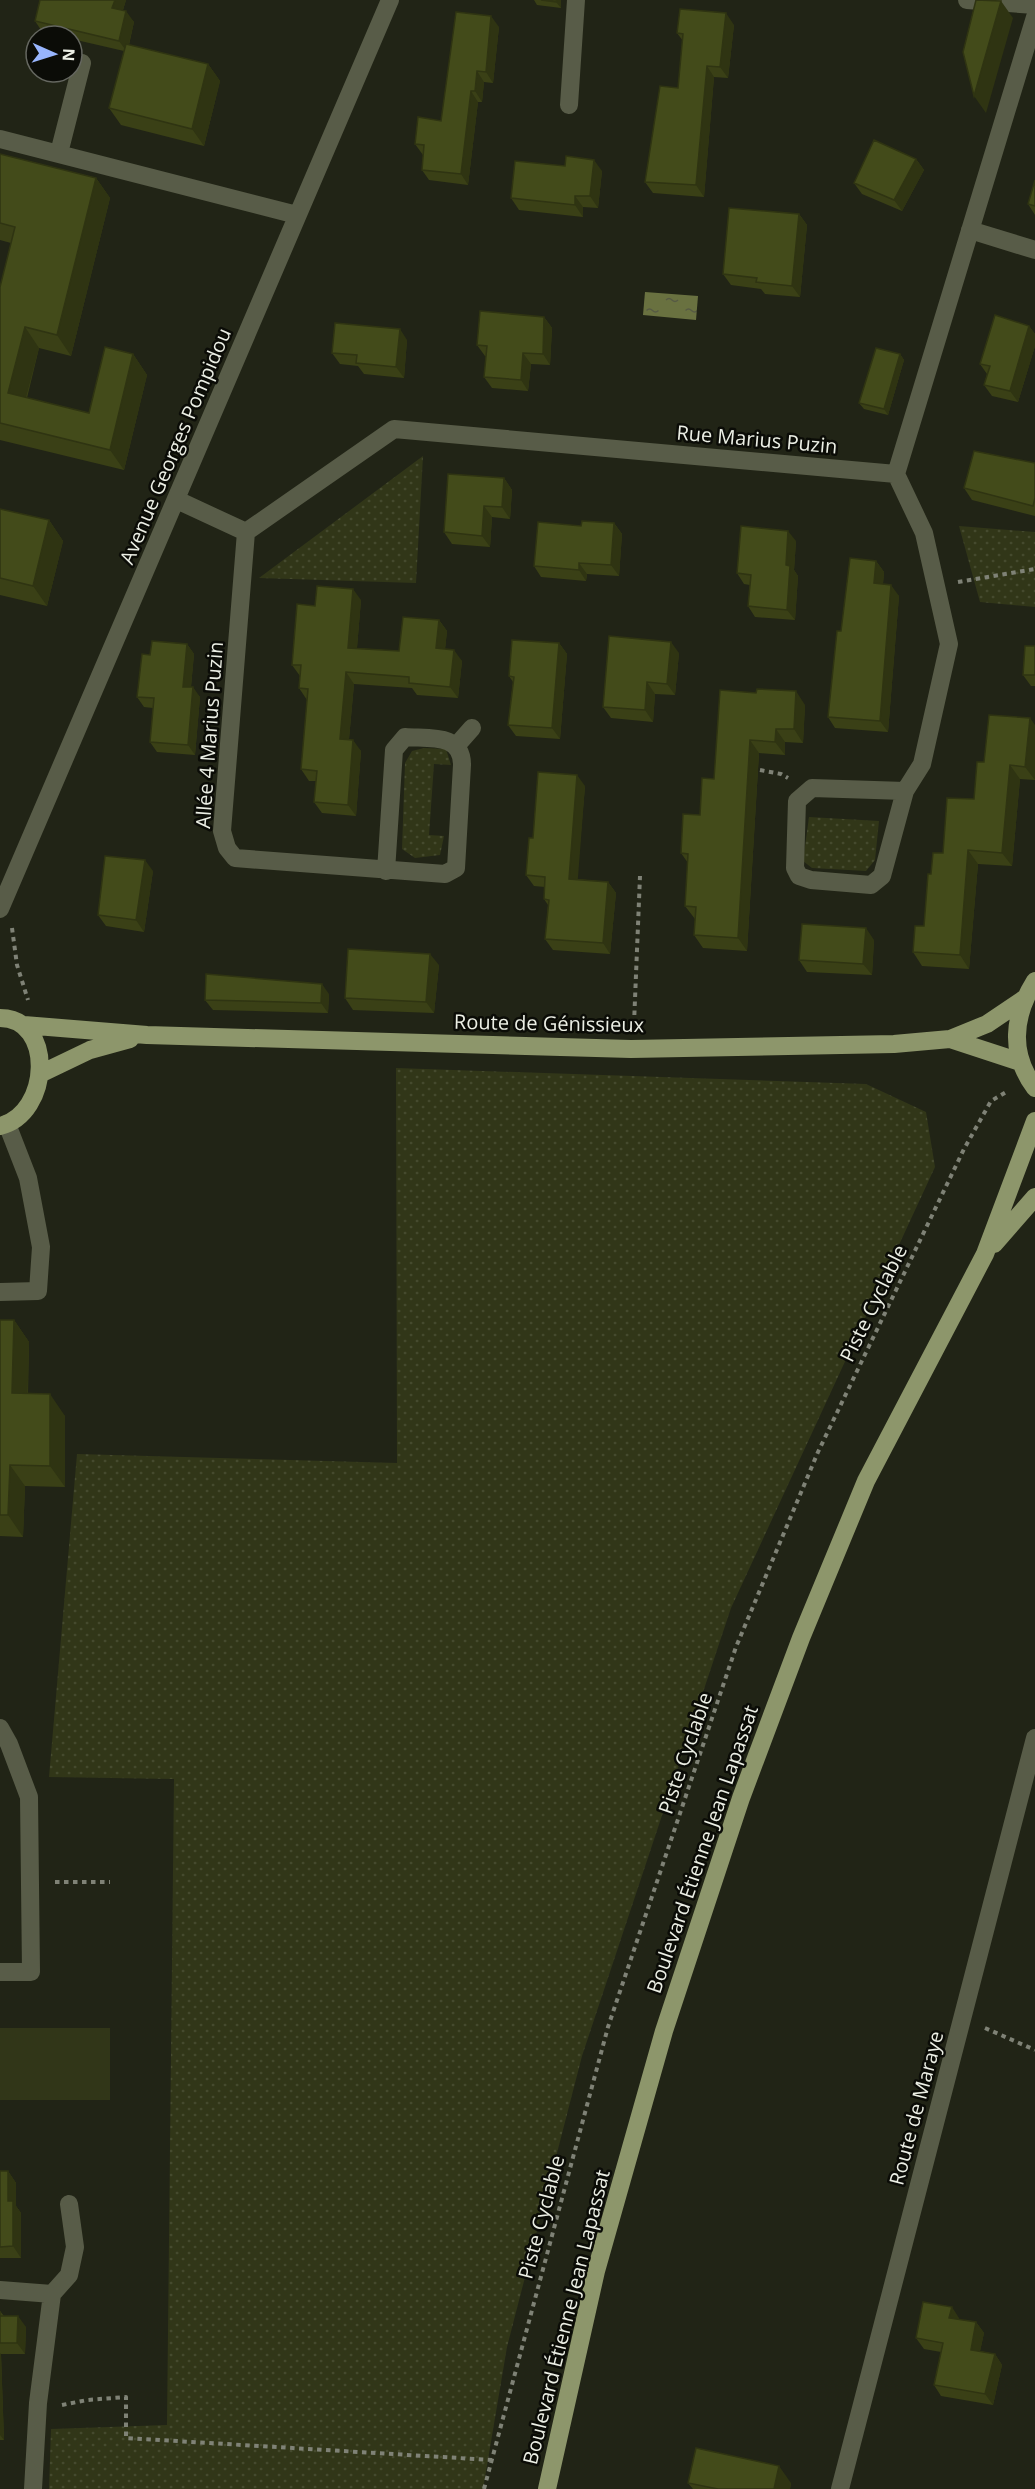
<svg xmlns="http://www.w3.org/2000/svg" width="1035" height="2489" viewBox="0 0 1035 2489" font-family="'Open Sans',sans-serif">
<defs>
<pattern id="grass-dots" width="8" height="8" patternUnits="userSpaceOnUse" patternTransform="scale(1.5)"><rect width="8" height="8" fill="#313618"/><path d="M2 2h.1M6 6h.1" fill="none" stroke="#454a2e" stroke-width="1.8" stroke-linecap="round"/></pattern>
<pattern id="water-ripples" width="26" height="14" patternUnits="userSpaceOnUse" patternTransform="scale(1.5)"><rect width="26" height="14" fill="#697140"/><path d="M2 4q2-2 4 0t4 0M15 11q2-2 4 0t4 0" fill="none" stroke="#565a43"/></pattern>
</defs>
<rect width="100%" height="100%" fill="#212416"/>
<path fill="url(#grass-dots)" d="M423,456l-7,127 -157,-5z
M959,526l76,6v75l-55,-5z
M424,748l22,1 5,16 -17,-1 -5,71 15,1 -4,19 -25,3 -13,-9 3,-86 7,-12z
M809,817l70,4 -4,39 -9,11 -54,-3 -9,-7z
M396,1068l470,16 60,28 9,55 -204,441 -149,448 -75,291 -24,142h-434l2,-60 116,-4 7,-646 -125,-2 28,-323 320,9z"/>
<path fill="#313618" d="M0,2028h110v72h-110z"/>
<path fill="url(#water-ripples)" d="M645,292l53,4 -2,24 -53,-5z"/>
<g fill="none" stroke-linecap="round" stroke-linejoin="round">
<path stroke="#7f8276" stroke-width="4" stroke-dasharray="4.5 4.5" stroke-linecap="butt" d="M958,582l77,-13
M760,770l21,4 7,4
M12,928l5,37 11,35
M634,1024l6,-148
M55,1882h55
M985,2028l50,22
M62,2405l25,-5 39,-3v41l366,22
M484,2489l124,-462 128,-380 82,-195 146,-303 27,-48 17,-10"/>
<path stroke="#585c48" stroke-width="18" d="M967,0l68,5
M569,105l7,-105
M0,139l297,76
M59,153l23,-90
M970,230l65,20
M896,474l28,59 25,111 -27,120 -17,27 -23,85 -11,9 -60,-5 -12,-4 -4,-8 2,-67 15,-13 93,3
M177,500l69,32 148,-103 502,45 139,-457
M246,532l-24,299 5,17 8,10 210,16 11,-6 6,-103c0,-32 -33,-26 -57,-28l-11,13 -8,121
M457,745l15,-17
M0,909l390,-909
M0,1292l38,-1 3,-44 -13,-69 -21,-54
M0,1728l9,16 20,53 2,175h-31
M0,2290l52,4 -14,109 -5,86
M52,2294l17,-19 6,-28 -6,-43
M840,2489l195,-751"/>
<path stroke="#8d966b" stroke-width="18" d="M1035,981c-22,35 -26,72 0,107
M0,1018c55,0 51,96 0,108
M24,1025l123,10 484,14 263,-5 56,-5 37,-15 37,-25
M950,1039l70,23
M40,1074l50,-24 40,-11
M994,1244l41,-47
M547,2489l49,-218 68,-240 77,-233 60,-160 65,-157 119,-227 50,-133"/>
</g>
<path fill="#3a4016" d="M40,0h86l-3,10 11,12 -5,23 79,19 12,17 -16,65 -83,-21 -12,-17 15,-57 -52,-12v-3h-14l-15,-3 -8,-12z
M534,0h27v8l-24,-3z
M734,25l-6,53 -14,-1 -10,120 -51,-4 -8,-11 33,-94 5,-47 -6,-8z
M499,27l-6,56 -9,-1 -2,20h-4l-10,83 -39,-5 -7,-10 1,-15 -8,-11 26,-23z
M0,154l96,24 14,20 -39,158 -32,-8 -12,50 62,15 44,-59 14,21 -23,95 -124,-30v-153l11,-44 -11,-3z
M916,159l8,11 -22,41 -40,-17 -8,-11z
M565,166l37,5 -4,37 -15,-1v10l-64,-7 -8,-12z
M1035,180v35l-7,-11z
M799,214l8,11 -7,72 -35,-3 -4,-5 -30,-4 -8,-11z
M544,317l8,11 -2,37 -19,-1 -3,27 -36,-3 -8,-11 2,-21h-1l-8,-11z
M1029,326l6,8v12l-17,56 -26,-6 -8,-11 3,-11 -7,-10z
M407,340l-3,38 -40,-4 -6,-8 -18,-2 -8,-11z
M900,354l4,6 -16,55 -24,-6 -5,-6z
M1035,463v53l-63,-16 -8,-12z
M504,478l8,12 -2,29 -18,-2 -2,30 -38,-3 -8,-12z
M0,509l49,11 14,21 -16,65 -47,-11z
M614,523l8,11 -3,42 -32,-2 -1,7 -45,-4 -7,-11 47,-40z
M796,541l-2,29 4,6 -3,44 -40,-3 -7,-11 2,-21 -6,-1 -7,-11z
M876,561l8,11 -1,12 16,12 -11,136 -53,-4 -7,-11 13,-86z
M361,600l-4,48 42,3 40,-31 8,11 -2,18 17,12 -4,37 -41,-3 -5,-7 -58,-4 -5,55 12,12 -5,65 -34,-3 -8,-11 2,-21h-7l-8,-12 6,-69 -8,-12 1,-12 -8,-11 23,-59z
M559,643l8,11 -7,85 -44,-3 -8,-11 5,-43 -4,-6z
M187,644l7,10 -3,33 9,10 -5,58 -38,-3 -7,-10 3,-34 -9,-1 -7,-10 13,-42z
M1035,646v40h-4l-8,-11z
M679,653l-4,42 -20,-1 -2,28 -42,-4 -8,-11z
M756,693l49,12 -2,38 -18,-1v13l-26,-2 -12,198 -44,-3 -9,-13 1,-16 -10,-13 3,-43 -7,-10 19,-38 14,-36z
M1035,725v55l-15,-1 -8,87 -34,-2 -9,105 -47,-3 -9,-14 11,-26 7,-52 43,-75 10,-37z
M585,786l-8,93 31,3 8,11 -6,61 -57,-4 -8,-11 3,-34 -4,-6 1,-12 -11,-1 -8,-11 7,-37z
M153,871l-9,61 -38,-6 -8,-11z
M874,940l-2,35 -65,-3 -8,-12z
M439,965l-5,48 -81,-3 -8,-12z
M329,994l-1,19 -115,-3 -8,-10z
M0,1320h14l15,22 -1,52 37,22v71l-40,-1 -2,51 -23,-1z
M0,2171h8l8,12v23l5,7v45h-21z
M0,2311l4,5 22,11 -1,27h-24l3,86h-4z
M959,2318v2l17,2 8,11 -4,18 15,3 7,11 -9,40 -52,-9 -7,-11 7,-33 -17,-3 -8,-11z
M688,2483h103l-1,6h-97z"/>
<path fill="#2f3412" d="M115,0h11l-6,19 -8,-11z
M557,0h4v8l-5,-6z
M1001,1l12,17 -27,95 -12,-17z
M126,11l8,11 -7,30 -8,-11z
M726,13l8,12 -6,53 -8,-11z
M491,16l8,11 -6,56 -7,-11z
M208,64l12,17 -16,65 -12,-17z
M707,66l7,11 -10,120 -8,-12z
M477,71l7,11 -2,20 -7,-11z
M471,91l7,11 -10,83 -7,-11z
M916,159l8,11 -22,41 -8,-11z
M594,160l8,11 -4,37 -8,-12z
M96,178l14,20 -39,158 -14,-21z
M575,196l8,11v10l-8,-12z
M799,214l8,11 -7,72 -8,-11z
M544,317l8,11 -2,37 -7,-11z
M1029,326l6,8v12l-17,56 -8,-11z
M25,327l14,21 -17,65 -14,-20z
M400,329l7,11 -3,38 -8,-11z
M523,353l8,11 -3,27 -7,-11z
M133,354l14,21 -23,95 -14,-20z
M900,354l4,6 -16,55 -4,-6z
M504,478l8,12 -2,29 -8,-12z
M484,506l8,11 -2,30 -8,-11z
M49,520l14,21 -16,65 -14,-20z
M614,523l8,11 -3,42 -8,-11z
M788,531l8,10 -2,29 4,6 -3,44 -8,-10 -1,-45z
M876,561l8,11 -2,22 -8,-11z
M579,563l8,11 -1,7 -7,-11z
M891,585l8,11 -11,136 -8,-11z
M353,589l8,11 -5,59 -8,-11z
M439,620l8,11 -3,28 -8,-11z
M671,642l8,11 -4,42 -8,-11z
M559,643l8,11 -7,85 -8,-11z
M187,644l7,10 -4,43 -7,-10z
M454,650l8,11 -4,37 -8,-11z
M346,672l8,12 -6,66 -8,-11z
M647,682l8,12 -2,28 -8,-12z
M193,687l7,10 -5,58 -7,-10z
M796,691l9,14 -2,38 -9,-14z
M1030,718l5,7v55l-10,-13z
M776,729l9,13v13l-10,-13z
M353,740l8,11 -5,65 -8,-11z
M750,740l9,13 -12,198 -9,-13z
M1010,765l10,14 -8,87 -10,-13z
M577,775l8,11 -8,104 -8,-11z
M968,850l10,14 -9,105 -9,-14z
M145,860l8,11 -9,61 -8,-12z
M608,882l8,11 -6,61 -7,-11z
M866,928l8,12 -2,35 -9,-11z
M430,954l9,11 -5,48 -8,-11z
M322,984l7,10 -1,19 -7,-10z
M14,1320l15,22 -2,72 -15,-21z
M50,1394l15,22v71l-15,-21z
M10,1465l15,21 -2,51 -15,-22z
M8,2171l8,12v23l5,7v45l-8,-12 -5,-45z
M952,2307l7,11 -2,11 -8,-11z
M18,2316l8,11 -1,27 -8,-11z
M976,2322l8,11 -6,28 -7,-11z
M0,2353l1,1 3,86 -4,-5z
M995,2354l7,11 -9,40 -8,-11z
M779,2466l12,17 -1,6h-16z"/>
<path fill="#434b1a" stroke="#2f3412" stroke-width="1.5" d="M40,0h75l-3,8 14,3 -7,30 -84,-20z
M541,0h16l-1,2z
M976,0l25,1 -27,95 -11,-44z
M680,9l46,4 -6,54 -13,-1 -11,119 -51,-3 15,-96 18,2 5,-54 -6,-1z
M456,12l35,4 -5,56 -9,-1 -2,20h-4l-10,83 -39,-4 2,-25 -9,-1 3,-27 23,4z
M126,44l82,20 -16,65 -83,-21z
M874,140l42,19 -22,41 -40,-17z
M0,154l96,24 -39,157 -32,-8 -17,66 81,20 16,-66 28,7 -23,96 -110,-27v-136l15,-60 -15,-4z
M566,156l28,4 -4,36h-15v9l-64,-7 4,-37 50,5z
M1035,180v26l-7,-2z
M729,208l70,6 -7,72 -36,-4 1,-4 -34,-4z
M480,311l64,6 -1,37 -20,-1 -2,27 -37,-3 3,-31 -10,-1z
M995,315l34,11 -19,65 -26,-6 6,-19 -10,-2z
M335,323l65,6 -4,38 -40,-4 1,-8 -25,-2z
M876,348l24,6 -16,55 -25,-6z
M974,451l61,12v35l-2,8 -69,-18z
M448,474l56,4 -2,29 -18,-1 -2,30 -38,-4z
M0,509l49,11 -16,66 -33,-8z
M582,521l32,2 -3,42 -32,-2v7l-45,-4 4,-44 43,4z
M741,526l47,5 -2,34 4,1 -3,44 -39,-4 3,-31 -14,-2z
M850,558l26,3 -2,22 17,2 -11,136 -52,-4 9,-86h4z
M317,586l36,3 -5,59 51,3 4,-34 36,3 -3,28 18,2 -4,37 -41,-4v-6l-63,-5 -6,67 13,1 -5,65 -34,-3 3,-31 -16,-2 7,-80 -9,-1 2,-23h-9l5,-61 18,2z
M609,636l62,6 -4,42 -20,-2 -2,28 -42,-3z
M512,640l47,3 -7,85 -44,-3 6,-48 -5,-1z
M152,641l35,3 -4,43h10l-5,58 -38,-3 4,-44 -17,-1 5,-43 8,1z
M1025,646h10v29h-12z
M757,689l39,2 -2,38h-18l-1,13 -25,-2 -12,198 -44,-3 2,-28 -11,-1 3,-52 -7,-1 2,-39 17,1 2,-37 12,1 6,-89 36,3z
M989,715l41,3 -5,49 -15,-2 -8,88 -34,-3 -8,105 -47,-3 2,-26h9l4,-52h3l2,-21h10l4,-55 27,1 3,-37h7z
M538,772l39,3 -8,104 39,3 -5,61 -58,-4 4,-39 -5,-1 1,-22 -19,-2 3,-37h4z
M105,856l40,4 -9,60 -38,-5z
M802,924l64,4 -3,36 -64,-4z
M348,949l82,5 -4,48 -81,-4z
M206,974l116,10 -1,19 -116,-3z
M0,1320h14l-2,73 38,1v72l-40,-1 -2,50h-8z
M0,2171h8v30h5v45l-13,1z
M923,2302l29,5 -3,11 27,4 -5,28 24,4 -10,40 -51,-9 9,-42 -27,-5z
M0,2311v5h18l-1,27h-17z
M696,2448l83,18 -5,23h-56l-30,-6z"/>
<g text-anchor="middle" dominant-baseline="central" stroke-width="5" stroke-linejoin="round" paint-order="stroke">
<g font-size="20" fill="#ecefe5" stroke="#0b0c07">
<text transform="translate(757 439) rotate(5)">Rue Marius Puzin</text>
<text transform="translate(175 446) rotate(-67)">Avenue Georges Pompidou</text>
<text transform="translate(209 735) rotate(-86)">Allée 4 Marius Puzin</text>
<text transform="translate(549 1023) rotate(1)">Route de Génissieux</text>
<text transform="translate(873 1303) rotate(-64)">Piste Cyclable</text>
<text transform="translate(685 1753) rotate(-71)">Piste Cyclable</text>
<text transform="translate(702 1849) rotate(-71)">Boulevard Étienne Jean Lapassat</text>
<text transform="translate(916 2108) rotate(-75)">Route de Maraye</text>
<text transform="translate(541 2217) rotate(-75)">Piste Cyclable</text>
<text transform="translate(566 2317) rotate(-76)">Boulevard Étienne Jean Lapassat</text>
</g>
</g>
<g transform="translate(54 54) rotate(93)"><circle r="28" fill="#0b0c07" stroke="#656760" stroke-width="1.5"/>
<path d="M0-4.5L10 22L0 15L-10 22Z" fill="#98b5fd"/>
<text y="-9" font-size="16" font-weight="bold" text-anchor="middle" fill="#ecefe5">N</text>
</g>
</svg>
